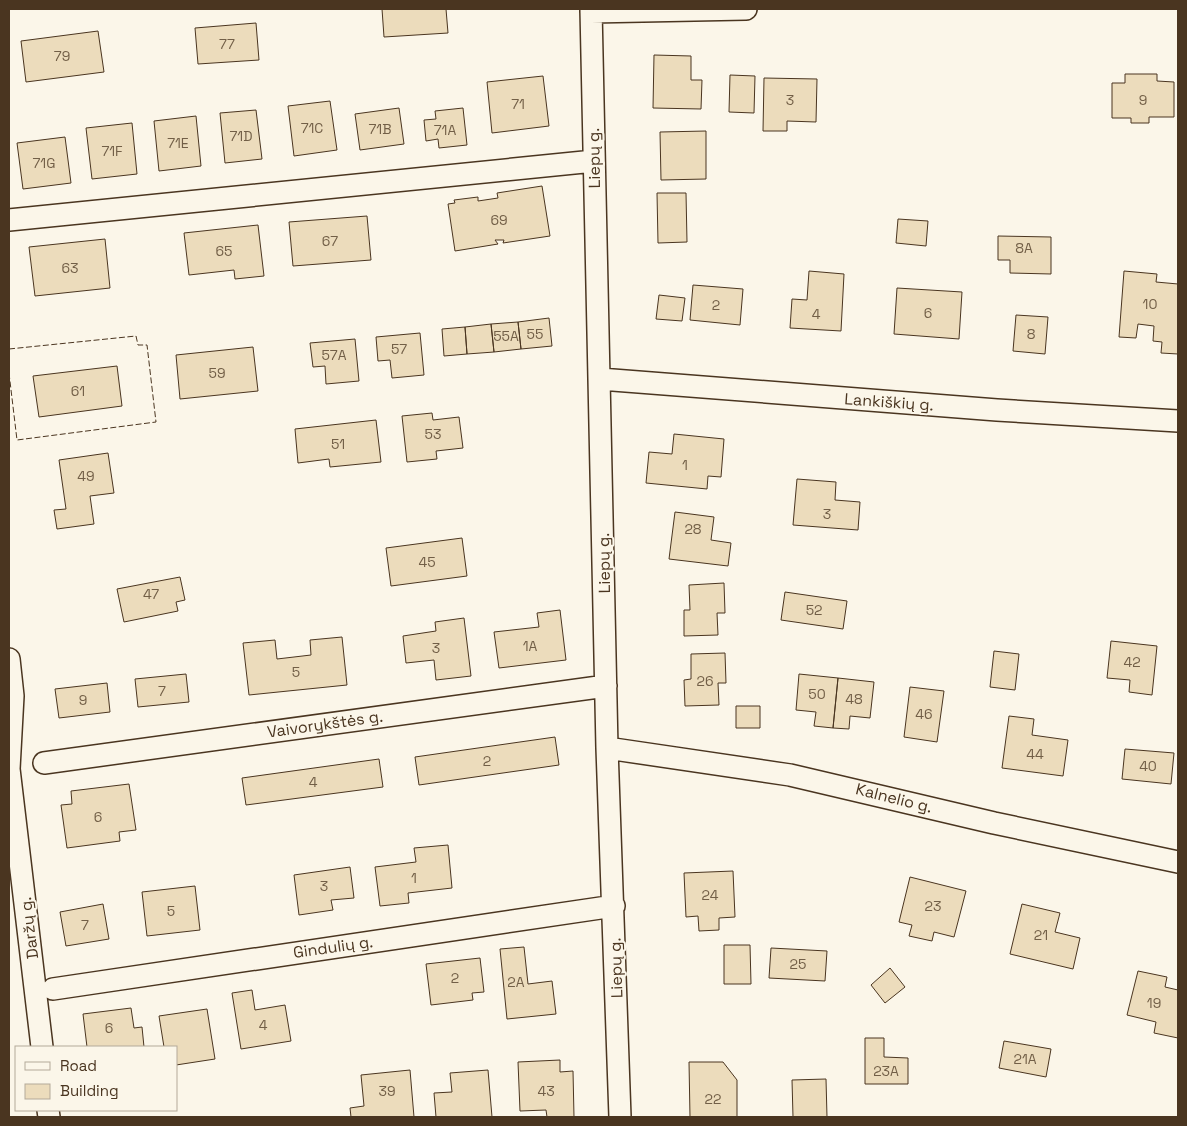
<svg xmlns="http://www.w3.org/2000/svg" width="1187" height="1126" viewBox="0 0 1187 1126" font-family="'Space Grotesk',sans-serif">
<rect width="100%" height="100%" fill="#fbf6e9"/>
<path fill="#ecdcbc" stroke="#4a3520" d="M382,9h64l2,24 -64,4z
M256,23l3,37 -61,4 -3,-36z
M98,31l6,41 -78,10 -5,-41z
M654,55l37,1v24h11l-1,29 -48,-1z
M1125,74h32v7l17,1v35h-25v6h-18v-5h-19v-35h13z
M730,75l25,1 -1,37 -25,-1z
M543,76l6,50 -57,7 -5,-51z
M764,78l53,1 -1,43 -29,-1v10h-24z
M330,101l7,49 -43,6 -6,-50z
M399,108l5,36 -44,6 -5,-36z
M463,108l4,37 -28,3 -1,-9 -12,2 -2,-21 12,-1 -1,-8z
M256,110l6,49 -37,4 -5,-50z
M196,116l5,50 -42,5 -5,-50z
M132,123l5,51 -45,5 -6,-51z
M706,131v48l-45,1 -1,-48z
M65,137l6,46 -48,6 -6,-46z
M542,186l8,50 -47,7 1,-3h-9l3,4 -43,7 -7,-47 7,-1 -1,-3 24,-3v4l20,-3 -1,-5z
M657,193h29l1,49 -29,1z
M367,216l4,44 -78,6 -4,-44z
M898,219l30,2 -2,25 -30,-3z
M258,225l6,51 -29,3 -1,-9 -45,5 -5,-42z
M998,236l53,1v37l-41,-1v-13h-12z
M105,239l5,49 -75,8 -6,-49z
M809,271l35,3 -3,57 -51,-3 2,-29 15,1z
M1124,271l33,3 -1,8 22,2v70l-17,-1 1,-11 -9,-1 1,-15 -16,-2 -2,14 -17,-1z
M693,285l50,4 -3,36 -50,-5z
M897,288l65,4 -3,47 -65,-5z
M659,295l26,3 -3,23 -26,-2z
M1016,315l32,2 -3,37 -32,-3z
M549,318l3,28 -31,3 -3,-27z
M518,322l3,27 -27,3 -3,-28z
M491,324l3,28 -27,2 -2,-27z
M465,327l2,27 -23,2 -2,-27z
M420,333l4,42 -32,3 -2,-18 -12,1 -2,-24z
M355,339l4,42 -33,3 -1,-18 -12,1 -3,-24z
M253,347l5,44 -78,8 -4,-44z
M117,366l5,40 -83,11 -6,-41z
M432,413l1,7 26,-3 4,31 -27,3 1,8 -30,3 -5,-46z
M376,420l5,42 -51,5 -1,-8 -31,4 -3,-34z
M674,434l50,5 -3,38 -13,-1 -1,13 -61,-6 3,-31 23,2z
M108,453l6,40 -24,3 4,28 -37,5 -3,-19 12,-1 -7,-49z
M797,479l39,3 -1,18 25,2 -2,28 -65,-5z
M675,512l39,5 -3,23 20,3 -3,23 -59,-7z
M462,538l5,38 -76,10 -5,-38z
M180,577l5,23 -9,2 2,9 -54,11 -7,-33z
M724,583l1,30h-8l1,22 -34,1v-26h6l-1,-25z
M785,592l62,9 -4,28 -62,-9z
M560,610l6,50 -67,8 -5,-36 45,-5 -2,-14z
M464,618l7,58 -35,4 -2,-20 -28,3 -3,-27 33,-5 -1,-9z
M342,637l5,48 -98,10 -6,-52 32,-3 2,19 34,-4 -1,-15z
M1111,641l46,5 -5,49 -23,-3 1,-12 -23,-2z
M994,651l25,3 -4,36 -25,-3z
M725,653l1,30h-8l1,22 -34,1 -1,-26 7,-1v-25z
M186,674l3,28 -51,5 -3,-28z
M799,674l39,4 -5,50 -19,-2 2,-14 -20,-2z
M838,678l36,4 -4,36 -20,-2 -1,13 -16,-1z
M107,683l3,29 -51,6 -4,-29z
M910,687l34,4 -7,51 -33,-5z
M736,706h24v22h-24z
M1009,716l25,3 -2,16 36,5 -5,36 -61,-8z
M555,737l4,28 -140,20 -4,-28z
M1125,749l49,4 -3,31 -49,-5z
M379,759l4,28 -137,18 -4,-27z
M129,784l7,46 -17,2 1,9 -53,7 -6,-43 11,-1 -1,-13z
M448,845l4,43 -44,5 1,10 -29,3 -5,-39 41,-5 -2,-14z
M350,867l4,31 -23,2 2,10 -34,5 -5,-40z
M733,871l2,46 -16,1v12l-20,1 -1,-15 -12,1 -2,-44z
M910,877l56,14 -12,46 -20,-5 -2,9 -23,-5 3,-11 -13,-3z
M195,886l5,44 -53,6 -5,-44z
M103,904l6,35 -43,7 -6,-34z
M1022,904l38,9 -5,19 25,6 -7,31 -63,-15z
M724,945h26l1,39h-27z
M524,947l4,37 24,-3 4,33 -49,5 -7,-70z
M771,948l56,3 -2,30 -56,-3z
M480,958l4,34 -12,1 1,7 -42,5 -5,-41z
M890,968l15,19 -20,16 -14,-18z
M1138,971l29,6 -2,10 13,3v48l-24,-5 2,-11 -29,-7z
M252,990l3,20 30,-5 6,36 -50,8 -9,-56z
M131,1008l3,20 8,-1 2,20h-57l-4,-33z
M207,1009l8,50 -39,6v-18h-12l-5,-31z
M865,1038h19v19l24,1v26h-43z
M1004,1041l47,8 -5,28 -47,-9z
M560,1060v12l13,-1 1,46h-27l-1,-7 -26,1 -2,-49z
M689,1062h34l14,18v37h-47z
M410,1070l4,47h-63l-1,-9 14,-2 -3,-31z
M488,1070l4,47h-56l-2,-24 18,-1 -2,-19z
M826,1079l1,38h-34l-1,-37z"/>
<g fill="none" stroke-linecap="round" stroke-linejoin="round">
<g stroke="#4a3520" stroke-width="24">
<path id="street" d="M591,9l16,739 13,369
M591,12l155,-3
M9,220l585,-59
M600,379l397,31 181,11
M9,659l4,37 -4,73 33,278
M607,748l183,27 204,48 184,39
M44,763l562,-77
M53,989l561,-83
M48,1110l1,7"/>
</g>
<use href="#street" stroke="#fbf6e9" stroke-width="21"/>
<path stroke="#4a3520" stroke-width="1" stroke-dasharray="6 2.5" stroke-linecap="butt" d="M9,349l127,-13 2,9h9l9,77 -139,18 -8,-67"/>
</g>
<g text-anchor="middle" dominant-baseline="central" stroke-width="4" stroke-linejoin="round" paint-order="stroke">
<g font-size="14" fill="#725f47">
<text x="227" y="44">77</text>
<text x="62" y="56">79</text>
<text x="790" y="100">3</text>
<text x="1143" y="100">9</text>
<text x="518" y="104">71</text>
<text x="312" y="128">71C</text>
<text x="380" y="129">71B</text>
<text x="445" y="130">71A</text>
<text x="241" y="136">71D</text>
<text x="178" y="143">71E</text>
<text x="112" y="151">71F</text>
<text x="44" y="163">71G</text>
<text x="499" y="220">69</text>
<text x="330" y="241">67</text>
<text x="1024" y="248">8A</text>
<text x="224" y="251">65</text>
<text x="70" y="268">63</text>
<text x="1150" y="304">10</text>
<text x="716" y="305">2</text>
<text x="928" y="313">6</text>
<text x="816" y="314">4</text>
<text x="535" y="334">55</text>
<text x="1031" y="334">8</text>
<text x="506" y="336">55A</text>
<text x="399" y="349">57</text>
<text x="334" y="355">57A</text>
<text x="217" y="373">59</text>
<text x="78" y="391">61</text>
<text x="433" y="434">53</text>
<text x="338" y="444">51</text>
<text x="685" y="465">1</text>
<text x="86" y="476">49</text>
<text x="827" y="514">3</text>
<text x="693" y="529">28</text>
<text x="427" y="562">45</text>
<text x="151" y="594">47</text>
<text x="814" y="610">52</text>
<text x="530" y="646">1A</text>
<text x="436" y="648">3</text>
<text x="1132" y="662">42</text>
<text x="296" y="672">5</text>
<text x="705" y="681">26</text>
<text x="162" y="691">7</text>
<text x="817" y="694">50</text>
<text x="854" y="699">48</text>
<text x="83" y="700">9</text>
<text x="924" y="714">46</text>
<text x="1035" y="754">44</text>
<text x="487" y="761">2</text>
<text x="1148" y="766">40</text>
<text x="313" y="782">4</text>
<text x="98" y="817">6</text>
<text x="414" y="878">1</text>
<text x="324" y="886">3</text>
<text x="710" y="895">24</text>
<text x="933" y="906">23</text>
<text x="171" y="911">5</text>
<text x="85" y="925">7</text>
<text x="1041" y="935">21</text>
<text x="798" y="964">25</text>
<text x="455" y="978">2</text>
<text x="516" y="982">2A</text>
<text x="1154" y="1003">19</text>
<text x="263" y="1025">4</text>
<text x="109" y="1028">6</text>
<text x="1025" y="1059">21A</text>
<text x="886" y="1071">23A</text>
<text x="387" y="1091">39</text>
<text x="546" y="1091">43</text>
<text x="713" y="1099">22</text>
</g>
<g font-size="16" fill="#4a3520" stroke="#fbf6e9">
<text transform="translate(594 158) rotate(-91)">Liepų g.</text>
<text transform="translate(889 402) rotate(4)">Lankiškių g.</text>
<text transform="translate(604 563) rotate(-91)">Liepų g.</text>
<text transform="translate(325 724) rotate(-8)">Vaivorykštės g.</text>
<text transform="translate(894 798) rotate(14)">Kalnelio g.</text>
<text transform="translate(29 928) rotate(-97)">Daržų g.</text>
<text transform="translate(333 947) rotate(-8)">Gindulių g.</text>
<text transform="translate(616 968) rotate(-92)">Liepų g.</text>
</g>
</g>
<rect width="1187" height="1126" fill="none" stroke="#4a3520" stroke-width="20"/>
<rect x="15" y="1046" width="162" height="65" fill="#fbf6e9" stroke="#b4a999"/>
<rect x="25" y="1062" width="25" height="8" fill="#fbf6e9" stroke="#b4a999"/>
<text x="60" y="1071" font-size="15" fill="#4a3520">Road</text>
<rect x="25" y="1084" width="25" height="15" fill="#ecdcbc" stroke="#b4a999"/>
<text x="60" y="1096" font-size="15" fill="#4a3520">Building</text>
</svg>
